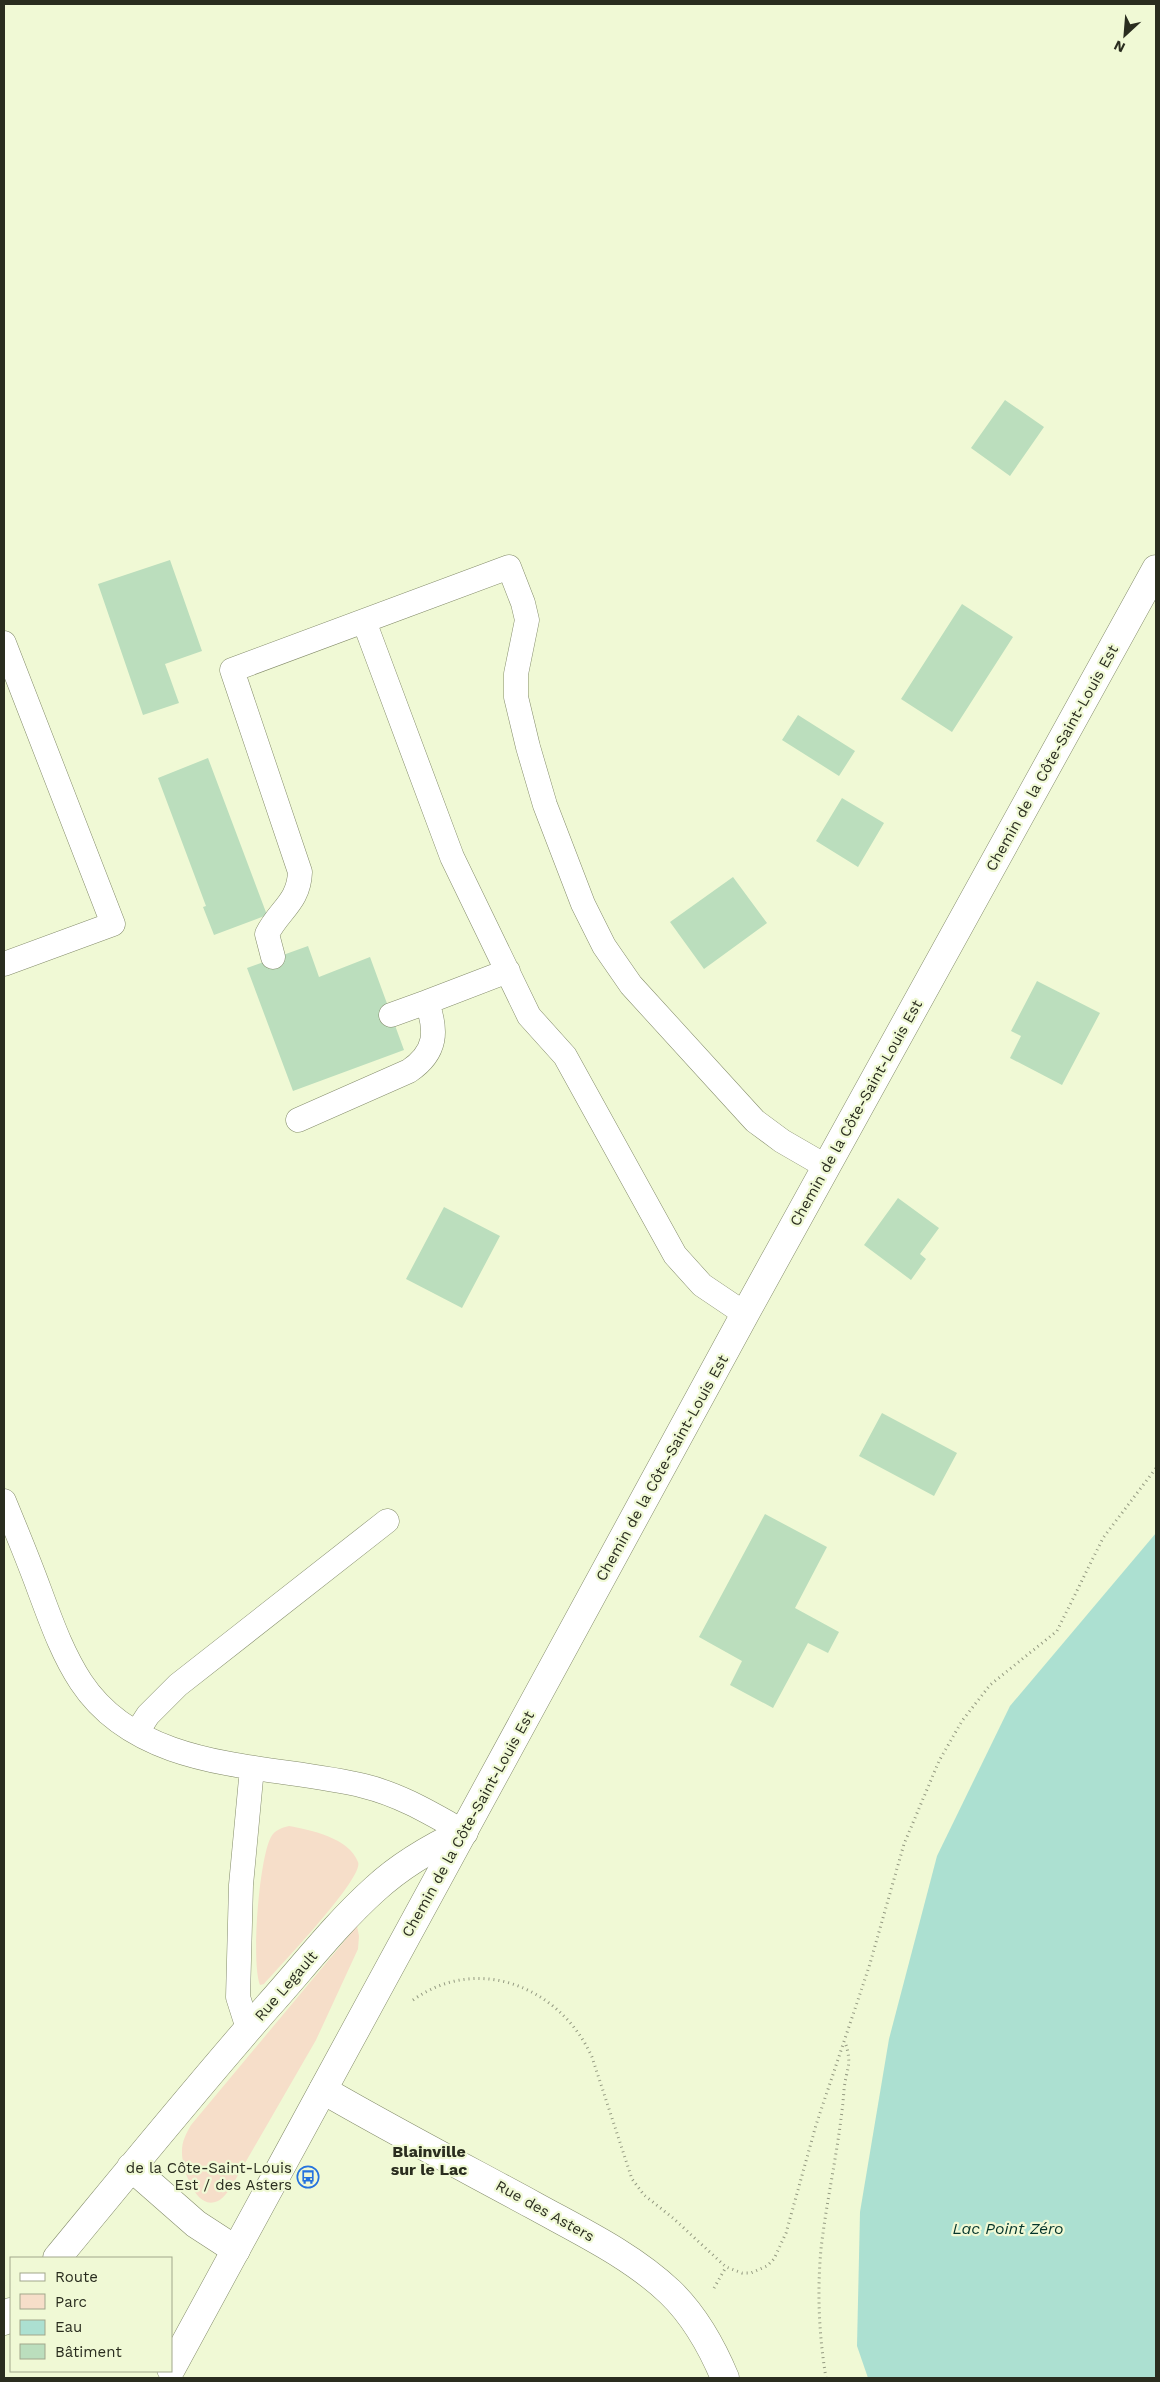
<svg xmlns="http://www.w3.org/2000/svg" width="1160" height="2382" viewBox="0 0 1160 2382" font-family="'Work Sans',sans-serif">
<rect width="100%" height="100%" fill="#f0f9d5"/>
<path fill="#f6dec9" d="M289,1826c22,4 60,12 69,36 7,15 -80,106 -94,122l-4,1c-9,-22 -1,-126 11,-148 4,-7 10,-9 18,-11z
M357,1926l2,10 -1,13 -42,91 -86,149c-4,5 -9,12 -15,13 -20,7 -34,-36 -33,-51 0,-10 4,-17 9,-26z"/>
<path fill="#ace0d1" d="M1156,1533v845h-288l-11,-32 3,-134 29,-173 48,-183 73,-150z"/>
<path fill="#bbdebd" d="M1005,400l39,27 -34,49 -39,-28z
M170,560l32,91 -37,13 14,39 -36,12 -45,-131z
M962,604l51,33 -61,95 -51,-33z
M798,715l57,36 -16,25 -57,-36z
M208,758l59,157 -53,20 -11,-28 3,-1 -48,-128z
M842,798l42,25 -26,44 -42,-26z
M733,877l34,46 -63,46 -34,-47z
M308,946l11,31 51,-20 34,93 -111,41 -46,-123z
M1037,981l63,32 -38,72 -52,-27 11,-22 -10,-5z
M898,1198l41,30 -19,26 6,5 -15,21 -47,-35z
M444,1207l56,29 -38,72 -56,-29z
M882,1413l75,40 -23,43 -75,-40z
M765,1514l62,33 -32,61 44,24 -11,21 -20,-10 -35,65 -43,-23 12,-24 -43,-24z"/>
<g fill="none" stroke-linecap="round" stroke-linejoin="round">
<g stroke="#848c6b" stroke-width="25">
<path id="lane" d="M364,621l88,236 77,159 36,40 110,199 27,30 43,29
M4,643l109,281 -109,40
M273,957l-6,-23c12,-24 32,-32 33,-62l-68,-202 277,-103 14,36 4,17 -11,54v23l12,50 17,58 38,99 21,42 27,39 124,136 27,20 45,26
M391,1015l36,-13
M298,1120l111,-49c28,-19 28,-40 18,-69l81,-31
M4,1501c12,29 24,58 35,88 12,32 23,64 42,93 61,92 189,81 283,104 37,9 68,28 100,46
M137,1732l11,-17 30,-30 209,-164
M250,2026l-5,-7 -7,-22 3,-112 11,-117"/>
</g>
<g stroke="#848c6b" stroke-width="29">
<path id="street" d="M323,2090c69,40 140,77 210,115 47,26 98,50 137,87 25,24 42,55 55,86
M131,2167l65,57 40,26
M57,2258c70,-85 139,-170 211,-252 35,-39 68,-82 107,-117 26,-24 57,-42 89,-57
M4,2321l7,-9"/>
</g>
<g stroke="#848c6b" stroke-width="29">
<path id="secondary" d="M171,2369l574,-1055 411,-745"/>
</g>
<path stroke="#939980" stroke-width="3" stroke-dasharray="1 4" stroke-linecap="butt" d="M413,2000c66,-47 148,-12 179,57l40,122 12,16 29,23 53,49 16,6h9l16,-7 7,-7 12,-26 30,-108 53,-158 35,-123 35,-83 23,-40 28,-36 67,-54 46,-93 53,-70
M714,2288l12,-21
M826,2378c-7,-43 -9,-85 -5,-129 6,-53 19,-106 23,-159 2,-21 9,-25 1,-48"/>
<use href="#lane" stroke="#fff" stroke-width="24"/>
<use href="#street" stroke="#fff" stroke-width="28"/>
<use href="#secondary" stroke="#fff" stroke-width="28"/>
</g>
<defs>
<g id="bus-ring" transform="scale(1.125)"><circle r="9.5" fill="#f0f9d5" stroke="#2573de" stroke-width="1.5"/><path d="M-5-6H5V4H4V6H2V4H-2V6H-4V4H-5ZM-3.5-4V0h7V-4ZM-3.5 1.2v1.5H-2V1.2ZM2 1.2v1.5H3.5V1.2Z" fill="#2573de"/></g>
</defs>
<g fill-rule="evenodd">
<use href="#bus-ring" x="308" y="2177"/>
</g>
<g text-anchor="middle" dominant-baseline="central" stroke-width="4.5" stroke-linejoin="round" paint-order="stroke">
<g font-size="15" fill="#2a2d1f" stroke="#f0f9d5">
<text transform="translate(1052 758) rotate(-61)">Chemin de la Côte-Saint-Louis Est</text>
<text transform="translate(856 1113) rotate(-61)">Chemin de la Côte-Saint-Louis Est</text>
<text transform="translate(662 1468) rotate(-61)">Chemin de la Côte-Saint-Louis Est</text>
<text transform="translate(468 1824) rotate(-61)">Chemin de la Côte-Saint-Louis Est</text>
<text transform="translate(286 1986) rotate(-49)">Rue Legault</text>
<text transform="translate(545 2211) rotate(29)">Rue des Asters</text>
</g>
<g font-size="15" fill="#2a2d1f" stroke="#f0f9d5" text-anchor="end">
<text x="292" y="2168">de la Côte-Saint-Louis<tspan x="292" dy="17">Est / des Asters</tspan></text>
</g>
<g font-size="16" font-weight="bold" fill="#2a2d1f" stroke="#f0f9d5">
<text x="429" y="2151">Blainville<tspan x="429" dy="18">sur le Lac</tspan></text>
</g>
<g font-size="16" font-style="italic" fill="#04352b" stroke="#f0f9d5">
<text x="1008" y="2228">Lac Point Zéro</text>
</g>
</g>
<rect width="1160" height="2382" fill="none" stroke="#2a2d1f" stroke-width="10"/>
<rect x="10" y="2257" width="162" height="115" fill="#f0f9d5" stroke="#a1a78c"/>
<rect x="20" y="2273" width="25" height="8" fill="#ffffff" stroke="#a1a78c"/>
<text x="55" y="2282" font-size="15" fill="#2a2d1f">Route</text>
<rect x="20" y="2294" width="25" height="15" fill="#f6dec9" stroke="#a1a78c"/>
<text x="55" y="2307" font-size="15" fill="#2a2d1f">Parc</text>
<rect x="20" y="2320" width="25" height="15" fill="#ace0d1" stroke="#a1a78c"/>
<text x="55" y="2332" font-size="15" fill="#2a2d1f">Eau</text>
<rect x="20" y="2344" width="25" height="15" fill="#bbdebd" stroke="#a1a78c"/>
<text x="55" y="2357" font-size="15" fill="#2a2d1f">Bâtiment</text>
<g transform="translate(1125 35) rotate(206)" stroke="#f0f9d5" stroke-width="4" paint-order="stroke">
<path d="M0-4L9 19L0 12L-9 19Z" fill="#2a2d1f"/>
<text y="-8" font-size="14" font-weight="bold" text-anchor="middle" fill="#2a2d1f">N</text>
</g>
</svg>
